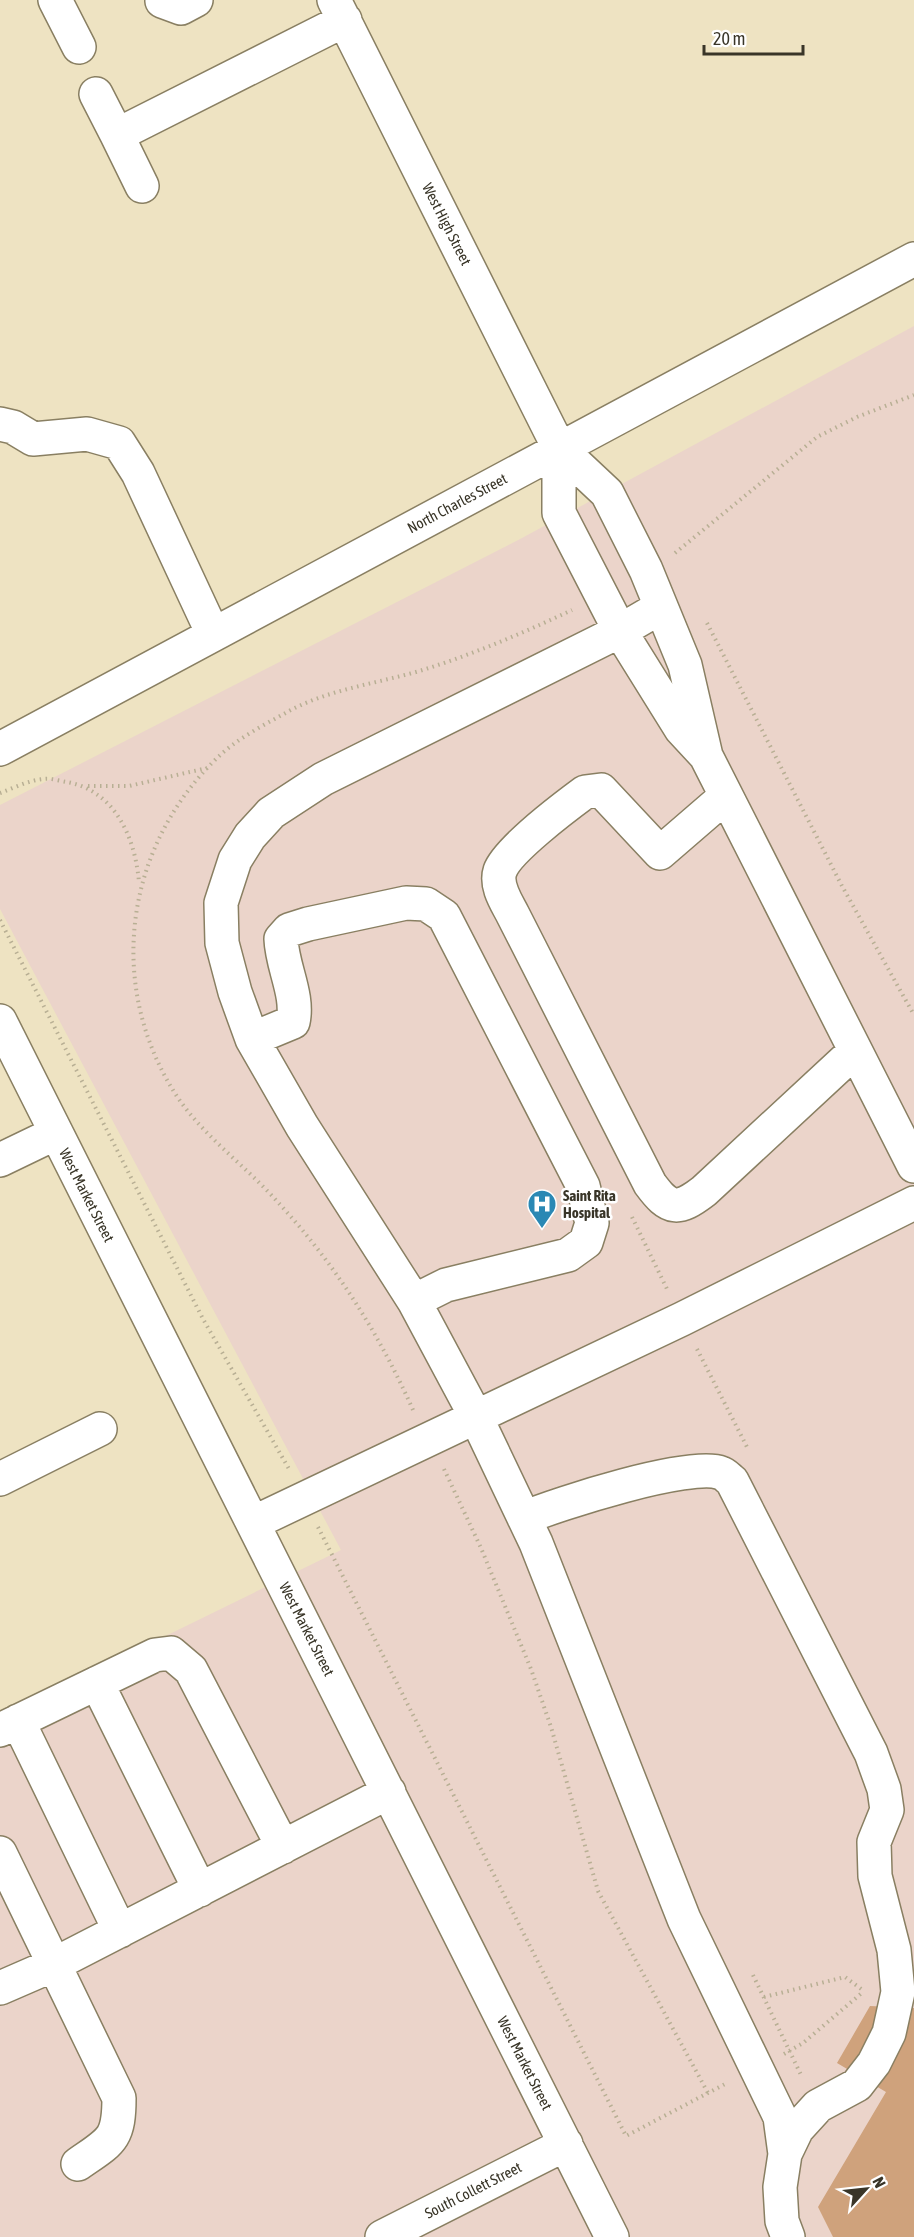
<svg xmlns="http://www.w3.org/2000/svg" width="914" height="2237" viewBox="0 0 914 2237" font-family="'Asap Condensed',sans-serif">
<rect width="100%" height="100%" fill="#eee3c2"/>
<path fill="#ebd4ca" d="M914,326v1911h-914v-520l341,-167 -341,-641v-104l522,-267z"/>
<path fill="#cfa27c" d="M870,2006l44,2v229h-81l-15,-30 68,-115 -49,-29z"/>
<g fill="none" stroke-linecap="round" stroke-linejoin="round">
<g stroke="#897f62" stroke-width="36">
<path id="minor" d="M55,0l24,47
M334,0l225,448 48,45 39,77 39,95 21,91
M162,1l19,7 15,-8
M96,94l21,41 228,-115
M117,135l25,51
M0,424l13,3 20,12 54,-5 32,9 19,30 75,161
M559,448v65l61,118 61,98 25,27 208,410
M661,607l-41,24 -297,148 -52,34 -21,23 -15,24 -14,43 1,40 13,49 17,47 50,87 112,175 61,114 61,128 148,376 96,198 5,37 -5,33 2,34 6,16
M0,749l914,-490
M726,796l-66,57 -59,-63 -16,2c-19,14 -78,58 -85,79 -5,15 7,32 13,44l137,269c19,26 28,27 54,7l151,-140
M0,1021l612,1216
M252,1039l41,-17c6,-27 -11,-55 -12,-83l8,-9 19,-6 98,-21 20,1 18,12 139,270 9,37 -6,19 -18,13 -122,30 -32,16
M0,1160l56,-27
M0,1479l100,-50
M524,1518c33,-14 167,-57 197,-45 4,1 8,6 11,8l139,272 13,36 3,21 -13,32 1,34 19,74 4,42 -9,41 -15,30 -17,22 -39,21 -21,23 -12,25
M253,1523l429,-204 232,-116
M97,1683l103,207
M18,1721l102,210
M0,1730l155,-75 16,-2 20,17 92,177
M0,1853l119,245c0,42 -8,43 -41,66
M0,1988l53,-23 336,-173
M382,2237l184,-93"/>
</g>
<path stroke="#b8af94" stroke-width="4" stroke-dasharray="1.5 4.5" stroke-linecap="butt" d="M675,553l142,-116 40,-20 57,-22
M707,623l135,263 72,129
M88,786h41l78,-18
M0,793c14,-5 29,-13 44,-14 7,-1 16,2 23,3 48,9 68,55 72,100
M0,920l203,399 86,150
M632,1217l35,72
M697,1349l51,100
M413,1410c-35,-79 -80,-149 -139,-212 -31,-34 -69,-61 -96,-100 -72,-109 -55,-248 38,-339 20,-20 48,-34 73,-48 39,-21 84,-27 127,-39 53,-16 105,-38 156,-62
M444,1469l37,79 50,121 20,58 47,164 110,202
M318,1527l308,609 101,-53
M753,1975l49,102
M764,1997l81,-20 19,14
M784,2054l19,-11 60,-51"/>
<use href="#minor" stroke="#fff" stroke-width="33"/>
</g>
<defs>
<g id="hospital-pin" transform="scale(1.5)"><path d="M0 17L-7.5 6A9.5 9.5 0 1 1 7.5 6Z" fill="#2a88b4" stroke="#fff"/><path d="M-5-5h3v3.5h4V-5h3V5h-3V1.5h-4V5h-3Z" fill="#fff"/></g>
</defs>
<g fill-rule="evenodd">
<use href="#hospital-pin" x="542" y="1204"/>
</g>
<g text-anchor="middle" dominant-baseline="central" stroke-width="5" stroke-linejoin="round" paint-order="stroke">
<g font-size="15" fill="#393528" stroke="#fff">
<text transform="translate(447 224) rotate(63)">West High Street</text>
<text transform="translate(457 503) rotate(-28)">North Charles Street</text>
<text transform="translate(87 1195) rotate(63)">West Market Street</text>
<text transform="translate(307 1629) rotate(63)">West Market Street</text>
<text transform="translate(525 2063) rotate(63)">West Market Street</text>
<text transform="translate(473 2190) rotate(-27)">South Collett Street</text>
</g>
<g font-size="15" font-weight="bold" fill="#393528" stroke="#fff" text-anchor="start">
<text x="563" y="1195">Saint Rita<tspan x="563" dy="17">Hospital</tspan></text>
</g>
</g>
<g transform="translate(866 2189) rotate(63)" stroke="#ffffff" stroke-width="4.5" paint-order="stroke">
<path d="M0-4.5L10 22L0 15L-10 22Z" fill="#393528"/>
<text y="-9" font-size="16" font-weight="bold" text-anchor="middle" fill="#393528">N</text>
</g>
<path d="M704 45v9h99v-9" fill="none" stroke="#393528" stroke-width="3"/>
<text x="713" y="45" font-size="18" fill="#393528" stroke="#ffffff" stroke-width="4.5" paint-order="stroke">20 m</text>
</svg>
